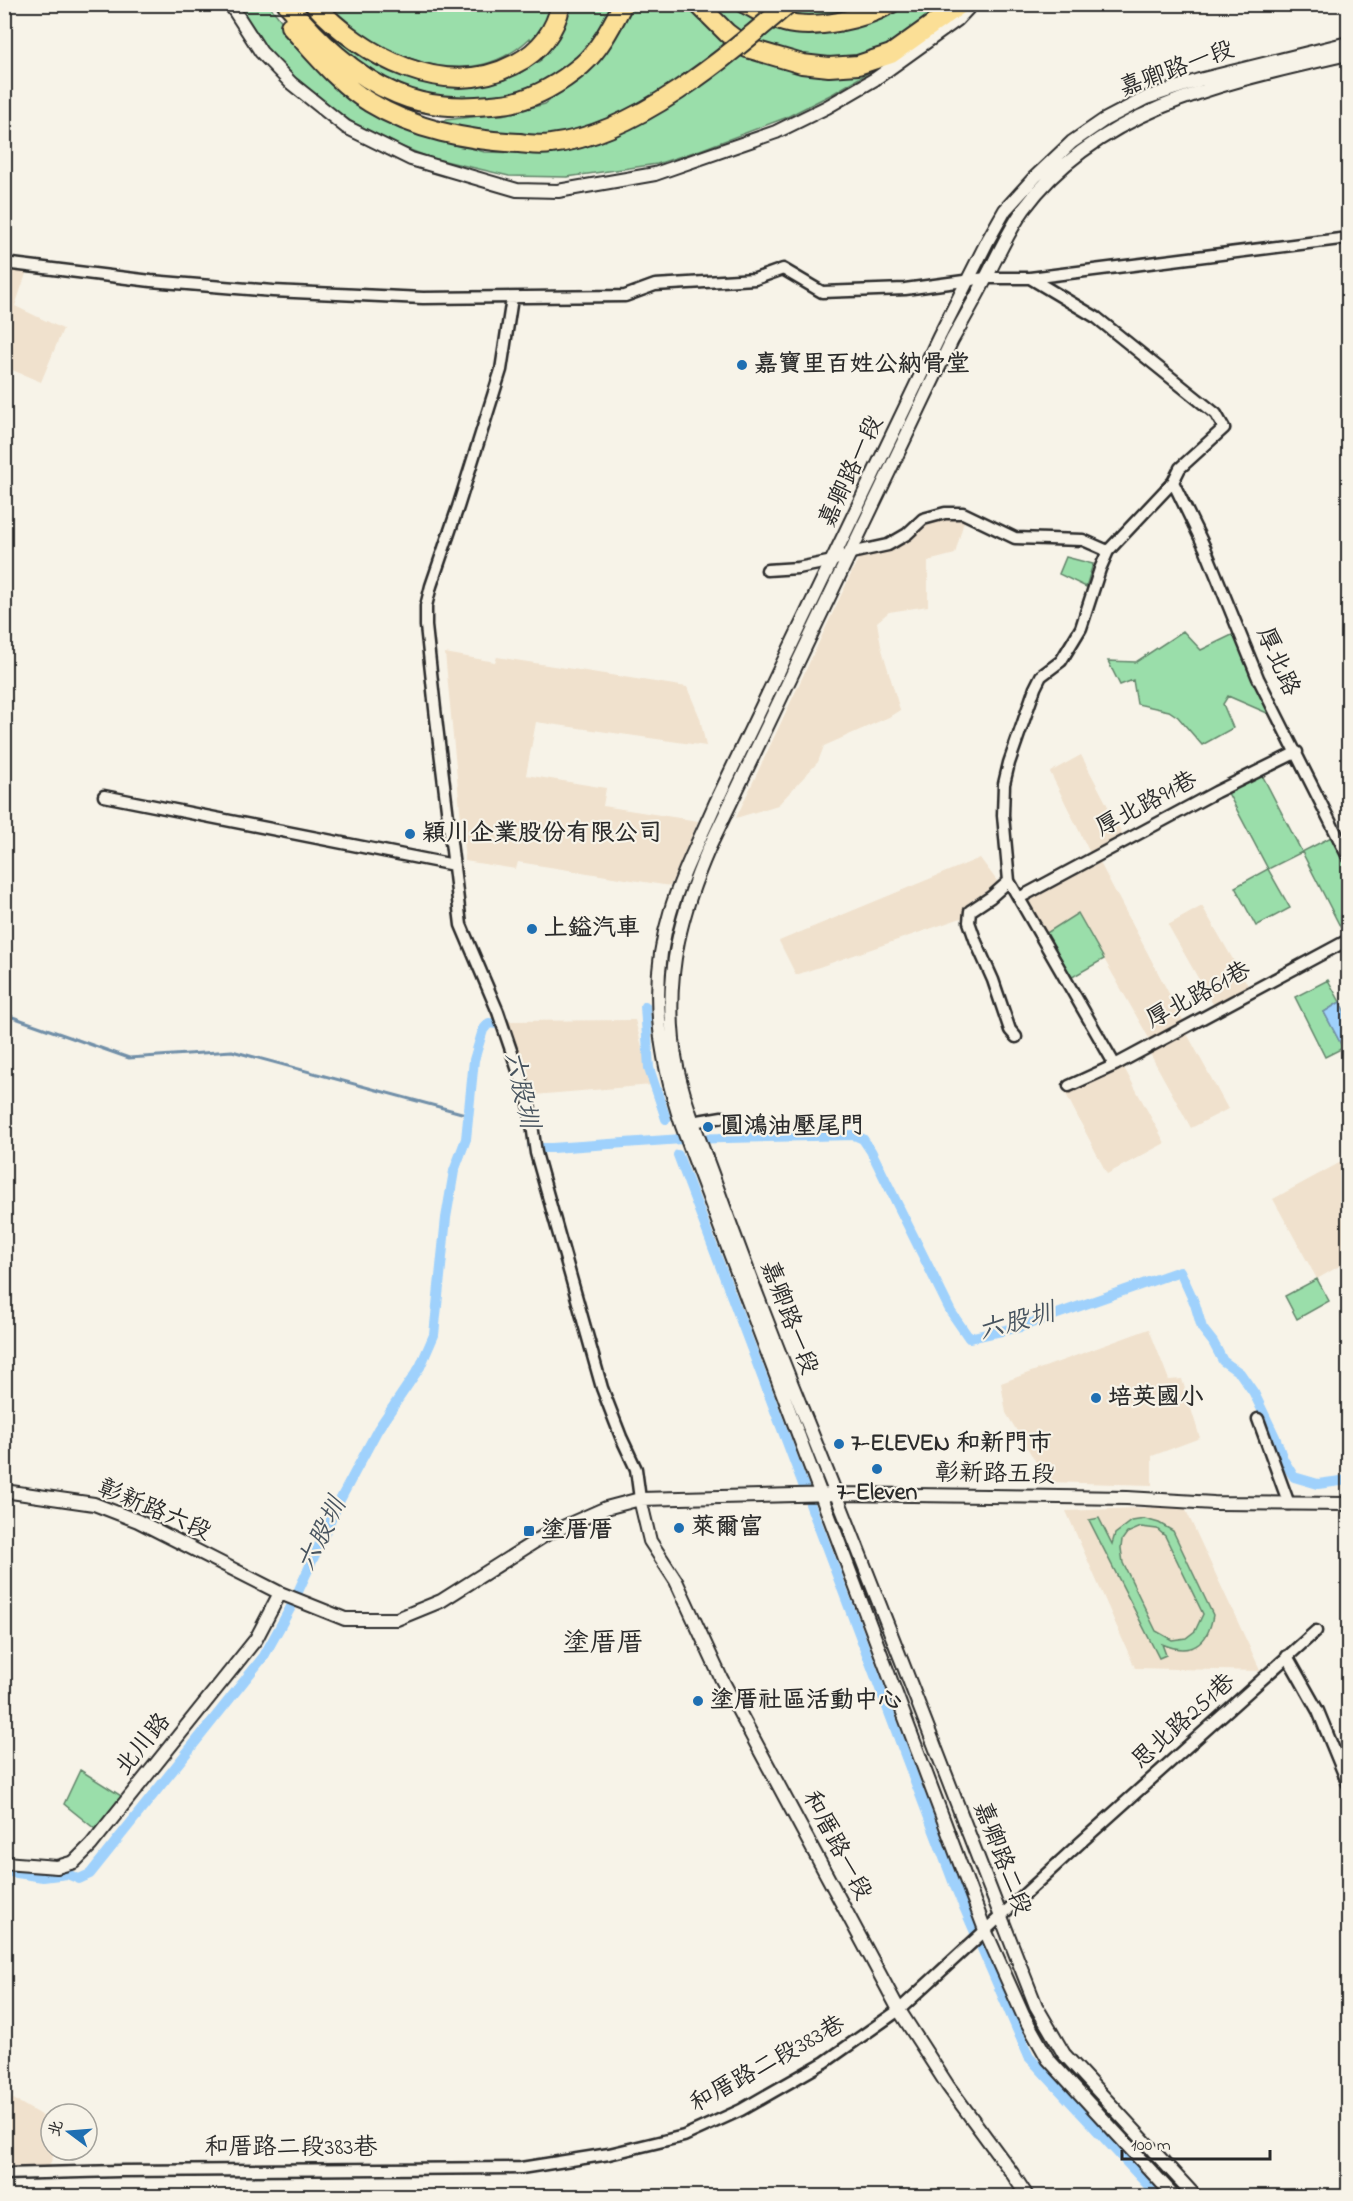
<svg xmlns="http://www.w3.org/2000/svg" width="1353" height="2201" viewBox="0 0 1353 2201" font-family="'Indie Flower','LXGW WenKai TC',sans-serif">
<rect width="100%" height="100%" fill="#f7f3e8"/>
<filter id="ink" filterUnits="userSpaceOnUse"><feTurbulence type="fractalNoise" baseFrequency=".0167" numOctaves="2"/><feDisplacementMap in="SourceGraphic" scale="12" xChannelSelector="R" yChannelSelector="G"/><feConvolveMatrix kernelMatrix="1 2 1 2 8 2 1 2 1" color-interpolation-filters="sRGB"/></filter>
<g filter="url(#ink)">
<path fill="#f0e1cd" d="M4,267l23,4 -12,35 48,23 -22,53 -36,-15z
M946,518l18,3 -9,33 -27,7v45l-39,6 -12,10 4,24 19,64 -11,7 -65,29 -6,16 -40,43 -42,13 124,-263 25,-3 46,-30z
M445,653l50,9 2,-5 190,30 13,31 6,28 -170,-24 -10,53 80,13 -3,18 95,15 -28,65 -152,-24 -2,7 -51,-8z
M1081,755l42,80 -33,18 -40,-81z
M980,858l17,23 -1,4 -28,18 -1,13 -171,59 -17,-34z
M1098,859l86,163 -34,18 -72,-127 -33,21 -20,-37z
M1202,906l47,81 -35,19 -46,-81z
M635,1020l17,65 -118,10 -26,-74z
M1185,1030l43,79 -37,19 -43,-78z
M1122,1064l43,79 -58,31 -41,-80z
M1341,1162l7,13v86l-31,18 -44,-80z
M1149,1329l20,51 13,-1 18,59 -48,18v29l-104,-3 -42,-69 -5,-30z
M1184,1506l72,155 4,10 -125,-3 -69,-157z
M5,2094l46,27v29h5l-7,16h-44z"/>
<path fill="#9adeaa" stroke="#62846a" stroke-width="1.5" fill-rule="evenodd" d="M238,5h31l28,36 135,95 52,16 46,1 -23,-18 -78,-13 59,-7h14l43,-11 29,-22 26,-26 24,-34 8,-17h58l19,23 18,14 69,28 102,-15 -64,38 -49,25 -85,32 -43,14 -90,13 -58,-1 -81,-19 -58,-23 -31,-21 -52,-40 -24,-28z
M297,5h6l11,10 147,71 36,-5 20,-6 24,-15 -11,-22c-63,60 -151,17 -205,-33h292l-21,32 -14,15 -20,18 -18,11 -42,18 -45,2 -51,-9 -69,-42z
M708,5h29l68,26 -1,-16 -40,-10h183l-54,39 -44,14 -35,1 -49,-14 -23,-12 -18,-11z
M1066,557l27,7 -7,23 -27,-13z
M1183,631l18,19 35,-17 45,86 -53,-23 -5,8 10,24 -31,17 -24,-28 -9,-6 -32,-7 -4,-24 -13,5 -12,-24 28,1z
M1261,773l41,79 35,-18 11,25v75l-3,2 -43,-84 -34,17 22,39 -34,18 -21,-39 33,-18 -41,-78z
M1078,913l26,46 -35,20 -24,-45z
M1328,980l12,22 -16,10 19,36 -18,9 -30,-60z
M1317,1279l12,22 -32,18 -12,-23z
M1099,1518l13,26 3,-10 17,-13 13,-2 14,4 14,8 40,84c-5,31 -23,41 -51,29l4,11 -7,3 -70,-138zM1141,1527l16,2 8,7 38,78 -8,17 -9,7 -14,2 -16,-9 -33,-68 -2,-15 1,-8 5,-7z
M80,1770l46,29 -26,34 -36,-29z"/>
<path fill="#9fd1fc" stroke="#718fa8" stroke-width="1.5" d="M1340,1002l8,17v26l-5,3 -19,-36z"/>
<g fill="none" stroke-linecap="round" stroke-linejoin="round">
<path stroke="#718fa8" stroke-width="3" d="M4,1014l125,44 103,-7 237,64"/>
<path stroke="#9fd1fc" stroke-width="10" d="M645,1006l4,62 17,51
M532,1142l1,6h19l130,-9 172,-4 9,4 8,12 80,161 18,26 51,-11 160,-56 15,33 7,24 11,14 10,19 17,12 14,20 21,44 8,22 11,18 24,7 30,-4
M678,1155l126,332
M810,1504l144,380 75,173 129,139
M4,1871l39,6 24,-3 12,5 11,-5 174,-218 27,-49 49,-107 38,-71 42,-62 14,-32 12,-117 8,-47 12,-32 8,-79 9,-30 6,-7 9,1 8,7"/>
<g stroke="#2b2b2b" stroke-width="15">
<path id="minor" d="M4,263l147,18 122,10 150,7 202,-2 30,-11 100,-6 28,-10 39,23 83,-3 81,-11h44l67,40 119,96 8,14 -44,40 -7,14 -65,69 -8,18 -19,59 -20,33 -20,15 -6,12 -26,75 -5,21 -1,31 6,66 106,184
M1030,278l318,-40
M512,298l-11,72 -43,137 -27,79 -5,20v20l10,92 25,207 37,87 31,91 7,50 66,235 19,49 15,32 4,30
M1173,482l32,66 53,130 90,179
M767,570l31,-2 35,-7 18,-8 37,-8 19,-11 16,-15 22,-6h18l52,25 68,2 25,11
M104,796l350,69
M1009,881l-18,16 -21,14 -1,11 7,20 17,38 17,50 6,7
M1019,898l197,-106 81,-40
M1069,1086l46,-21 233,-125
M692,1122l30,-5
M1258,1419l31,85
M1287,1656l31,55 30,73
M4,2174l115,-3 402,-3 88,-14 75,-18 57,-26 84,-48 74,-52 181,-167 236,-212"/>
</g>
<g stroke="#2b2b2b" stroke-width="16">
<path id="tertiary" d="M230,4l31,48 30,31 55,44 65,32 106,31 41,1 97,-17 121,-42 51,-25 48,-28 82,-59 15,-16
M4,1491l90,13 44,17 142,72 65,26h52l44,-18 106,-67 59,-26 34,-9 197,-5 290,4 87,5 134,1
M640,1499l10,42 26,40 45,97 178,332 49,76 64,87 15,23
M4,1863l53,4 17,-5 17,-17 165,-206 24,-46
M1174,2196l-126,-137 -25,-44 -38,-85 -303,-804c-23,-70 -34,-141 -12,-213 11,-38 30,-74 46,-111l223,-465 49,-97 17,-30 30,-33 37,-35 32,-22 42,-22 53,-18 149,-37
M1195,2196l-131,-142 -28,-48c-77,-195 -151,-392 -230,-587 -32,-78 -62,-157 -91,-237 -16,-45 -38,-94 -42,-142 -7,-70 8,-128 36,-192l243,-508c12,-21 24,-42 35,-64 12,-23 22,-46 37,-67 76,-103 208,-128 324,-155"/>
</g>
<g stroke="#2b2b2b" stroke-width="22">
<path id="motorway" d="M287,4c30,35 66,72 110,90 31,13 61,14 94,11 8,-1 16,-1 23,-3 24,-6 49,-21 68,-37 18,-16 30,-40 41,-61
M314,4c48,53 132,97 201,60 24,-12 40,-32 46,-60
M698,4l29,29 20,15 55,16 27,3 29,-2 33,-11 70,-50
M745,4c12,6 26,15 39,18 31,8 78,-2 106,-18
M290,26c22,24 51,60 79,76 46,28 97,38 150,41"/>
</g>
<use href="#minor" stroke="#f7f3e8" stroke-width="10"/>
<use href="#tertiary" stroke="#f7f3e8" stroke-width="12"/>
<use href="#motorway" stroke="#fbdf96" stroke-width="18"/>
<g stroke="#2b2b2b" stroke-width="22" stroke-linecap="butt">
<path id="motorway-bridge" d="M519,143c10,1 22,3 32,1 85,-10 173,-85 237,-140"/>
</g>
<use href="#motorway-bridge" stroke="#fbdf96" stroke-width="18"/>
</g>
</g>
<g fill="#1f6fb2" stroke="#f7f3e8" stroke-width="2">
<circle cx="742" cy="365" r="6"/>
<circle cx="410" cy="834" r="6"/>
<circle cx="532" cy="929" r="6"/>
<circle cx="708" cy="1127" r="6"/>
<circle cx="1096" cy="1398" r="6"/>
<circle cx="839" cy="1444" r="6"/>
<circle cx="877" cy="1469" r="6"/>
<circle cx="679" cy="1528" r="6"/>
<rect x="523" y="1525" width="12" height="12" rx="3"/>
<circle cx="698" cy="1701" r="6"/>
</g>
<g text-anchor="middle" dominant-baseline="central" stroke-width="4.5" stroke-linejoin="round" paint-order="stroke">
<g font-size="24" fill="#2b2b2b" stroke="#f7f3e8">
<text transform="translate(1177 70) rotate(-20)">嘉卿路一段</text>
<text transform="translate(852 472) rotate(-65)">嘉卿路一段</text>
<text transform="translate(1277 662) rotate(66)">厚北路</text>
<text transform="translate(1147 805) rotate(-28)">厚北路91巷</text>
<text transform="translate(1199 996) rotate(-28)">厚北路61巷</text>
<text transform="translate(788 1318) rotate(69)">嘉卿路一段</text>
<text transform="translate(995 1475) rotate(1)">彰新路五段</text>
<text transform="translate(154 1511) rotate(23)">彰新路六段</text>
<text transform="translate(1184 1722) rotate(-42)">思北路251巷</text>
<text transform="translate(144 1745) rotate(-51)">北川路</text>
<text transform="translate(836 1846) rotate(62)">和厝路一段</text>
<text transform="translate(1001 1859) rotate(69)">嘉卿路二段</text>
<text transform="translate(768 2065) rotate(-29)">和厝路二段383巷</text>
<text x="291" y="2148">和厝路二段383巷</text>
</g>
<g font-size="24" font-weight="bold" fill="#2b2b2b" stroke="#f7f3e8" text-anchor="start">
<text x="754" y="365">嘉寶里百姓公納骨堂</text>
<text x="422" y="834">穎川企業股份有限公司</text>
<text x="544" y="929">上鎰汽車</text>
<text x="720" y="1127">圓鴻油壓尾門</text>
<text x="1108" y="1398">培英國小</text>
<text x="851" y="1444">7-ELEVEN 和新門市</text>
<text x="877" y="1493" text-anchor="middle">7-Eleven</text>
<text x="691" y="1528">萊爾富</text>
<text x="541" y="1531">塗厝厝</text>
<text x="710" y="1701">塗厝社區活動中心</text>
</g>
<g font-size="26" font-style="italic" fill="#48545f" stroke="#f7f3e8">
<text transform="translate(520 1090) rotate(77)">六股圳</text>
<text transform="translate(1017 1323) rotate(-15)">六股圳</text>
<text transform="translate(323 1535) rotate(-64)">六股圳</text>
</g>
<g font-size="27" fill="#2b2b2b" stroke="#f7f3e8">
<text x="603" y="1644">塗厝厝</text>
</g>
</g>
<rect width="1353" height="2201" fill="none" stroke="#f7f3e8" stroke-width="24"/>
<rect x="12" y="12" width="1329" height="2177" fill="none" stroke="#2b2b2b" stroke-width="2" filter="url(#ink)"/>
<g transform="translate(69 2132) rotate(286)"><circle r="28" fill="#f7f3e8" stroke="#a5a39c" stroke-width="1.5"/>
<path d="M0-4.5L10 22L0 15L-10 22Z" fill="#1f6fb2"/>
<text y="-9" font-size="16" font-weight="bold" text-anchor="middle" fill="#2b2b2b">北</text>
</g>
<path d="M1122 2150v9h148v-9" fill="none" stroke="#2b2b2b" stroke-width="3"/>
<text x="1131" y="2150" font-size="18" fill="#2b2b2b" stroke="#f7f3e8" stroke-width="4.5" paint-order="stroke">100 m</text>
</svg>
